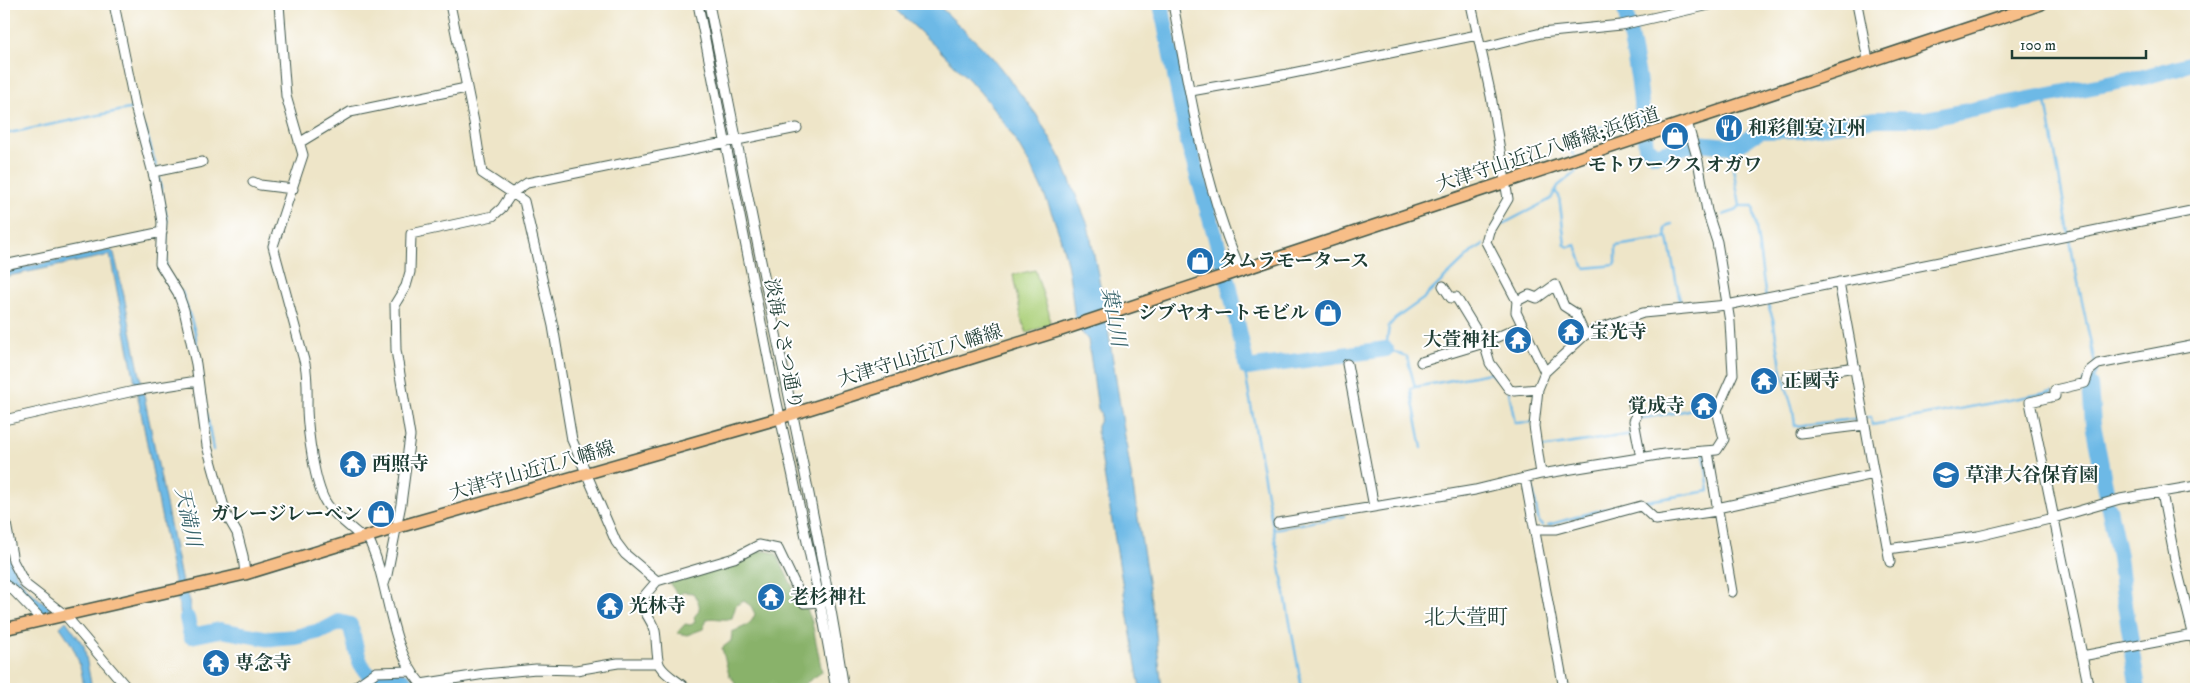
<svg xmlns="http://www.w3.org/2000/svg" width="2200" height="693" viewBox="0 0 2200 693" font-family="'IM FELL DW Pica','Noto Serif JP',serif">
<rect width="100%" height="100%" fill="#fff"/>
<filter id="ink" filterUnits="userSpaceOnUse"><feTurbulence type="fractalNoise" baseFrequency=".02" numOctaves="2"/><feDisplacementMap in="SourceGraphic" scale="10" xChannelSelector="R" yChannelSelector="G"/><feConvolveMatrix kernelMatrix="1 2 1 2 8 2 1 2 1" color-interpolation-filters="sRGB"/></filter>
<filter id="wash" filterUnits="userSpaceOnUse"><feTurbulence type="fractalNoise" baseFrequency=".0096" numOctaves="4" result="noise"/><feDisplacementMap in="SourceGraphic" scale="20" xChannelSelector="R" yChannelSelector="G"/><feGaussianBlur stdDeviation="1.12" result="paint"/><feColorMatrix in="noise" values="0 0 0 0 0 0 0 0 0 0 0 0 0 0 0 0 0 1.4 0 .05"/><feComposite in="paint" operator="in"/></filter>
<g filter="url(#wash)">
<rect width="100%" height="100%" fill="#eee5c8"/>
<path fill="#acd07a" stroke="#668657" d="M1035,270l14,43 1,11 -23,9 -5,-12 -9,-46z"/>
<path fill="#89b26a" stroke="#54784f" d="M756,551h10l10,2 22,45 5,9 4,2 5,13 10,50 -16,11 -3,6h-68v-7l-6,-7 -7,-27 9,-7 1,-9c11,-5 19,-6 23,-18l-4,-8 -7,-5 -8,4 -4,13c-9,3 -16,-1 -25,1l-4,10 -16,6 -10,-2 8,-9 6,1 4,-3 -1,-5c9,-10 5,-14 -1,-24l-9,-1 -6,3 -8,-11 1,-4z"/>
<path fill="#6db9e6" stroke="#467b8d" d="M891,4h46l55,53 44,57 23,40 29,71 16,79 51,321 7,64h-22l-43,-257v-6c3,-5 6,-12 1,-17l-10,-69 -10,-12 -3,-9c-3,-23 -5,-46 -11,-68 -15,-57 -46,-115 -84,-159 -28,-32 -60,-59 -89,-88z
M111,250l3,3 10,43 58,287 7,17 6,41 -9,1 -76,-387 -106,22v-6z
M4,537c8,36 16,49 46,70l-4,7c-16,-11 -38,-25 -42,-45 -2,-10 0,-22 0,-32z
M66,621l18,25 8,43h-8c-3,-26 -8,-40 -24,-62z"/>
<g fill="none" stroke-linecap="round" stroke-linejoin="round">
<path stroke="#6db9e6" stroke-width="2.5" d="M2045,95l29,168 21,101
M145,127l12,43
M4,134l130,-26
M1729,146l11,60h13l13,93 7,20 9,53 11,38 2,16 76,-9 1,8 180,-33
M1573,155l-6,-20 39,-9 37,-4
M159,178l8,43 -1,45
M1555,191l4,5 6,49 4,2 7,-2 7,21 3,2 29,-3 1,-2v-17l52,-8 13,68
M1723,215l12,-4 5,-5
M1666,237l-1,-8 3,-4 4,-1
M1490,239l9,-13 52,-27 7,-13 20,-16 -3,-7
M182,292l13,40 4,27
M1247,368l-2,4 57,317
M2087,385h3l7,-16
M1415,387l75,-14 7,6
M1509,392l6,31 17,-1
M207,414l6,36
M1638,419l42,-7 30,-8 3,2 1,4
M1422,448l-11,-56v-4l4,-1 -8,-30 -21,-8 3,-23 6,-7 28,-20 51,-49 10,-6
M1540,448l93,-14
M1529,483l3,2 7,38 4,3
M1512,485l12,-2
M1640,502l69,-11 -5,-39
M1548,525l63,-18 24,-4
M1274,529l70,-13"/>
<path stroke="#6db9e6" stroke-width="16" d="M1161,4l27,138 41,142 18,84 139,-19
M1624,4l14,72 8,70 9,9 42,-12 32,3 13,-3 11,-8 9,-4 39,-1 75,-11h49l219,-42 52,-15
M2090,385l3,39 14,71
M2109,508l10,48 5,41
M2125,605l6,35
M187,618l4,18 29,-6 50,9 26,-2 28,-7 15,-8 11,3c6,16 6,46 25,53 8,3 19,1 28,2l9,9
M2132,653l6,36"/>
</g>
</g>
<g filter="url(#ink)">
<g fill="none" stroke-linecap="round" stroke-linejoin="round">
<g stroke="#3e564a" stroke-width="11">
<path id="minor" d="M114,4l21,102 19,71 8,45 -2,42 18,29 6,17 12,54 11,82 19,68 11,19 6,23 2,18
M279,4l7,92 17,59 -30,91 32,118c3,15 2,30 2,46 1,23 7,71 18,91 6,12 28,28 39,38
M450,4l24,118 8,51 42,28 29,125 19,114 44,102 9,12 32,27
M698,4l78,394 44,204 16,87
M709,4c19,92 37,185 56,277 28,136 58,271 79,408
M1173,4c17,89 31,183 68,267
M1471,4l20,92 17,103 -19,32 -3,11 31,59 -1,11 29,60
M1857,4l11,56
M1481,48l60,-15 80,-8 93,-21
M1191,91l97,-17 189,-39
M299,143l51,-31 116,-24
M153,172l49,-10
M253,182l7,3 33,4
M4,265l158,-33
M1839,282l51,280
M1443,286l8,12 5,-1 28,46 6,20 19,26 5,2 24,-2
M1517,301l12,-6 8,3 18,-13 9,21 11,7 10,22
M1421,362l63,-19 38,-17
M1347,364l27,143
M1787,378l68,-11
M1633,404l3,13 -2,4 7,37
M4,420l130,-29 63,-10
M1800,433l65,-8
M1708,452l24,140
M1541,474l-7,-48 4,-37 7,-17 40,-37 12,-6 46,-16 84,-8 469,-95
M1525,478l39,211
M2162,493l14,72 20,80
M1717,508l157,-34
M4,513l9,48 12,23 40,31 63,74
M1278,523l197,-33 66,-16 123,-20 53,-4 7,-11 -7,-29 16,-36 -3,-52 -13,-80 -10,-31 -9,-50 -11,-39
M1536,529h20l85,-23 15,14 61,-9
M368,538c22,45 20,108 53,146l64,-10 51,-5 40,1 42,-7h40
M1888,549l90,-13 76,-18 66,-19 76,-13
M4,584l10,7 28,29
M384,584l3,-9 14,-71 9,-68 -14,-86 -1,-46 11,-18 4,-14 1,-38 82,-18 9,-8 10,-15 15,-10 270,-55
M2082,656l111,-21
M352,689l24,-17 34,-1
M686,689c-8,-9 -19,-12 -26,-23 -4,-6 -3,-26 -5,-35 -3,-10 -11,-20 -16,-29l18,-21 77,-23 25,-13 19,4 26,54 21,-1
M2089,689l-59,-287 25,-6v-6l30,-7 4,-12 9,-7 98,-19"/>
</g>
<g stroke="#3e564a" stroke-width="14">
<path id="major" d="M4,629l241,-55 157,-48 378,-108 281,-88 980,-326"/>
</g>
<use href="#minor" stroke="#fff" stroke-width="9"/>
<use href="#major" stroke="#f7be88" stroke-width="11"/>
</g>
</g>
<defs>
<g id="restaurant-disc" transform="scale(1.4375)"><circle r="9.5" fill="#1f6fb2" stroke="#fff"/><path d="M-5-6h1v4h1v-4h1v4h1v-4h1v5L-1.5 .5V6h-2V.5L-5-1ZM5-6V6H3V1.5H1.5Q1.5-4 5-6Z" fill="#fff"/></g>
<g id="shop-disc" transform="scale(1.4375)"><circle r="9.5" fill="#1f6fb2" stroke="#fff"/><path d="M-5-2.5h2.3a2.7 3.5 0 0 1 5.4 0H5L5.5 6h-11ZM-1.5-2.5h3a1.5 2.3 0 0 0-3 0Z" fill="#fff"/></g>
<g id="temple-disc" transform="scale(1.4375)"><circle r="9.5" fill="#1f6fb2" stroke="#fff"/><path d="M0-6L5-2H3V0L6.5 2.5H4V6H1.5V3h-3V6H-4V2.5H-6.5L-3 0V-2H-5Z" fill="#fff"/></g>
<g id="school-disc" transform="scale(1.4375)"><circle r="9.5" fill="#1f6fb2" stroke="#fff"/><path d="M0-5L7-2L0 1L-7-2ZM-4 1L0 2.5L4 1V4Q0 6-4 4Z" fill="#fff"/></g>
</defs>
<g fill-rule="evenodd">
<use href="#restaurant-disc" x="1729" y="128"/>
<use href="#shop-disc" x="1675" y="136"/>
<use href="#shop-disc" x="1200" y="261"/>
<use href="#shop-disc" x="1328" y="313"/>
<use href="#temple-disc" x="1571" y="332"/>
<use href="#temple-disc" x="1518" y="340"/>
<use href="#temple-disc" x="1764" y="381"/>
<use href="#temple-disc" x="1704" y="406"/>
<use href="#temple-disc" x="353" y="464"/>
<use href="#school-disc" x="1946" y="475"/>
<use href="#shop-disc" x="381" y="514"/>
<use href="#temple-disc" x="771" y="597"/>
<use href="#temple-disc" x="610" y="606"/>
<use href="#temple-disc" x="216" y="663"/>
</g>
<g text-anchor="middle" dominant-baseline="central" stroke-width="4" stroke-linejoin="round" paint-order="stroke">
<g font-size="19" font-weight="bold" fill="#1f3d34" stroke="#fff" text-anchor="start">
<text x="1748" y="128">和彩創宴 江州</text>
<text x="1675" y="165" text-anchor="middle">モトワークス オガワ</text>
<text x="1219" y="261">タムラモータース</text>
<text x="1309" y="313" text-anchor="end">シブヤオートモビル</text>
<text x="1590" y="332">宝光寺</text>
<text x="1499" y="340" text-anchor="end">大萱神社</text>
<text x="1783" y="381">正國寺</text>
<text x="1685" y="406" text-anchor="end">覚成寺</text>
<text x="372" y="464">西照寺</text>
<text x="1965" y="475">草津大谷保育園</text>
<text x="362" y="514" text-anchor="end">ガレージレーベン</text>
<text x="790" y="597">老杉神社</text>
<text x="629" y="606">光林寺</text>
<text x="235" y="663">専念寺</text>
</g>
<g font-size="19" fill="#1f3d34" stroke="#fff">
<text transform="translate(1548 150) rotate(-18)">大津守山近江八幡線;浜街道</text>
<text transform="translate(783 344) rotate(79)">淡海くさつ通り</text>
<text transform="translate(920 356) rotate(-17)">大津守山近江八幡線</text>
<text transform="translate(532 471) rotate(-16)">大津守山近江八幡線</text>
</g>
<g font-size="20" font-style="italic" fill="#366269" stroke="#fff">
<text transform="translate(1113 317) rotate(80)">葉山川</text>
<text transform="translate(187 517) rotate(78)">天満川</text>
</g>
<g font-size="21" fill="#1f3d34" stroke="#fff">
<text x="1466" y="618">北大萱町</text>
</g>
</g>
<rect width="2200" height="693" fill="none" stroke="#fff" stroke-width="20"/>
<path d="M2012 50v8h134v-8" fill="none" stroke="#1f3d34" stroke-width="2.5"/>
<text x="2020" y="50" font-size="15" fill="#1f3d34" stroke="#ffffff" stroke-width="4" paint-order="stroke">100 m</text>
</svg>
